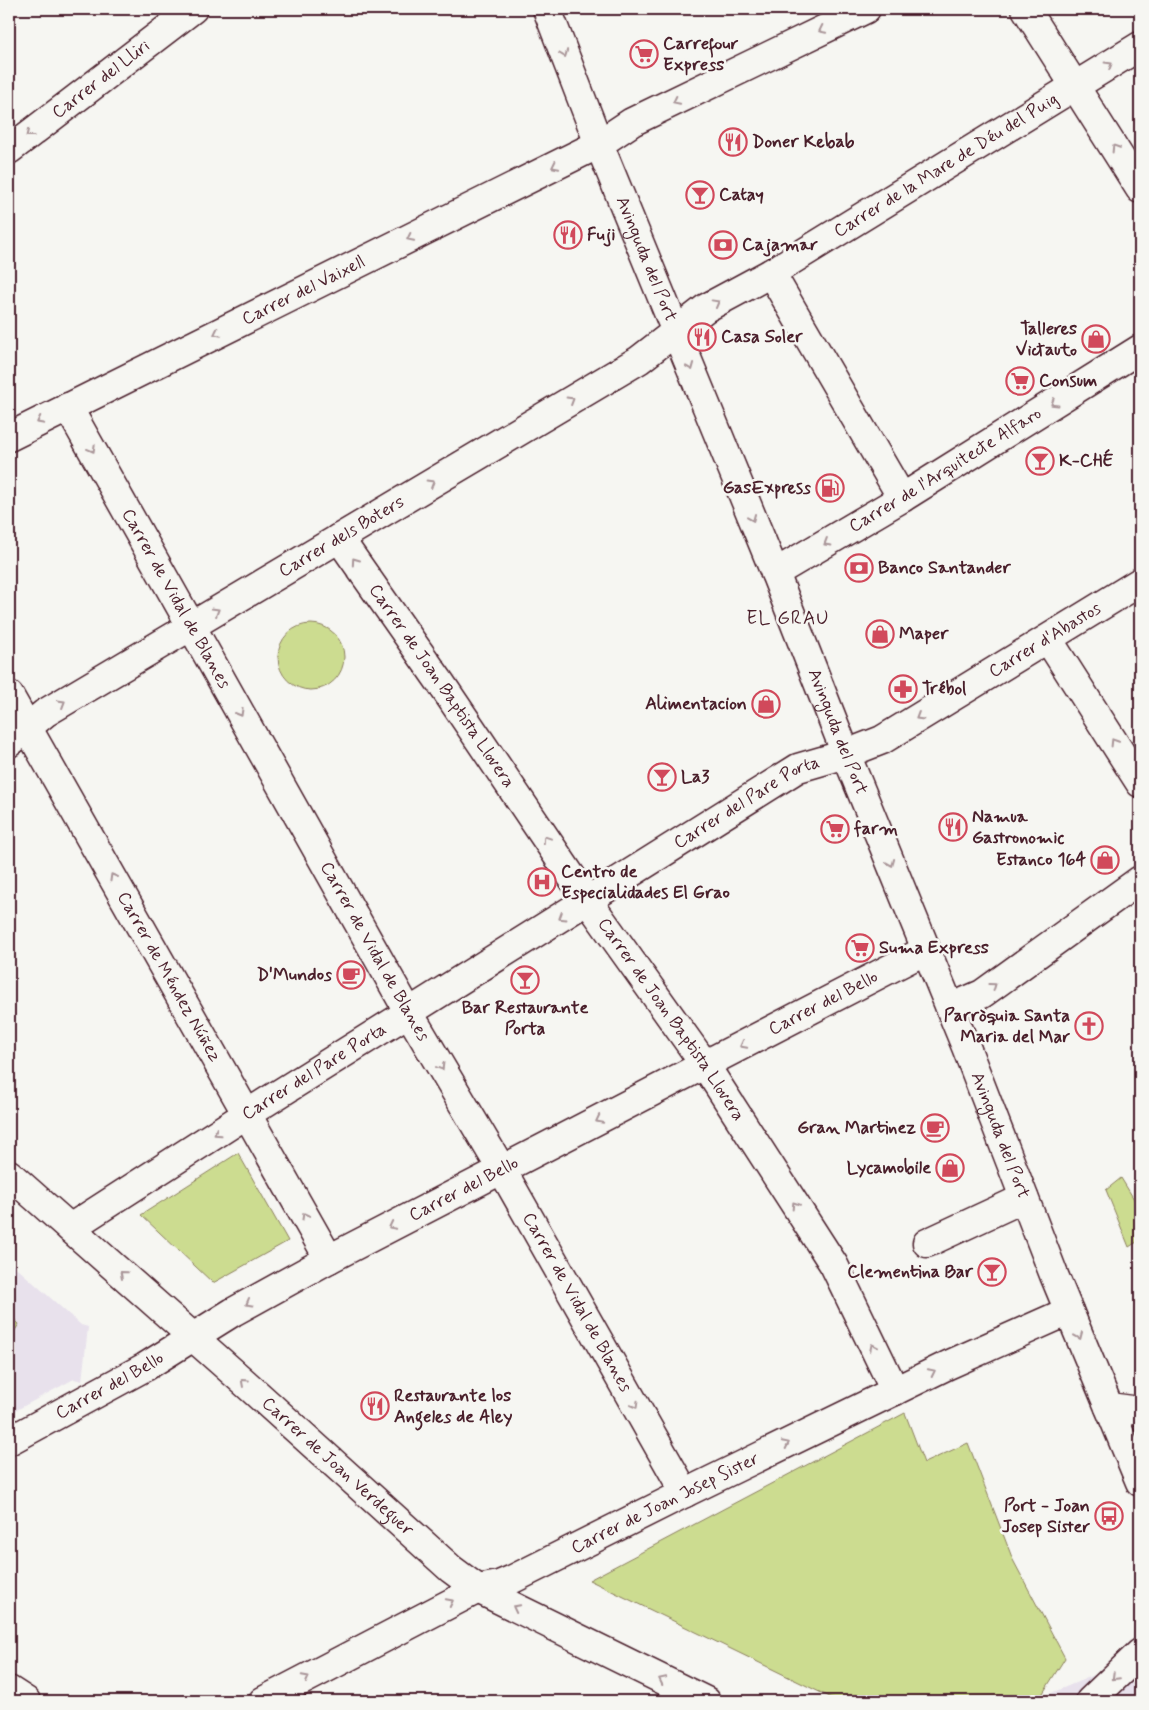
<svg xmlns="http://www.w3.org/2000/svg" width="1149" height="1710" viewBox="0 0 1149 1710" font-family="Mynerve,sans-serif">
<rect width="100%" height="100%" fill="#f6f6f2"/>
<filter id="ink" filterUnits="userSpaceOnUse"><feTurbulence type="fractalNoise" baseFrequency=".02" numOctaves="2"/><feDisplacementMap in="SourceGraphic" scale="10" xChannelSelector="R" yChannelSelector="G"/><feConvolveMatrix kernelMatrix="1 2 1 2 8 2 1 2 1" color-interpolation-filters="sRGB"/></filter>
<g filter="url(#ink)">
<path fill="#e8e1ec" d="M9,1261l72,64 7,2 -6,54 -8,-2 -65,35z
M1140,1656v45h-97l1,-5z"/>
<path fill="#ccdc90" stroke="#8b7e5e" d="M278 657a33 33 0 1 1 66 0a33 33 0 1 1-66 0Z
M238,1153l50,88 -75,42 -72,-68z
M1121,1178l19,31v31l-11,7 -23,-57z
M9,1314l10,10 -10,16z
M905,1413l19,50 44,-20 45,117 52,98 -27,43h-200l-249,-121z"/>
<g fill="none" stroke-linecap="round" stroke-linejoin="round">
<g stroke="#4a1f2b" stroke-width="31">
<g id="minor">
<path d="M1026,9l114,180"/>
<path id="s1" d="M9,150l184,-141"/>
<path d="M771,273l131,225"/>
<path id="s2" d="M68,407l341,606 93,157 183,323"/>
<path id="s3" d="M9,437l590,-293 33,-22 234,-113"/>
<path id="s4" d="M339,538l101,144 148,219 117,164 129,200 61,126"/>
<path id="s5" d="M775,573l127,-75 238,-149"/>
<path d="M1048,639l92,144"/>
<path id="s6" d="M9,695l320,564"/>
<path id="s7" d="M9,743l36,-30 594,-353 67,-52 65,-35 369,-227"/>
<path d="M950,1008l32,-14 158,-114"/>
<path id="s8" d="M70,1228l177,-114 551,-346 48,-14 36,-14 258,-158"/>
<path d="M927,1243l97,-45"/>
<path d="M1109,1407l31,4"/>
<path id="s9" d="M9,1441l136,-74 88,-55 96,-53 597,-309"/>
<path d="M9,1690l17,11"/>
<path id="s10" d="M263,1701l215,-112 21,-4 14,-6 172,-86 263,-128 121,-54"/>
</g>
</g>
<g stroke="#4a1f2b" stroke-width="31">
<g id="primary">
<path id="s11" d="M547,9l52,135 176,429 71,181 120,293 88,228 86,207"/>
<path id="s12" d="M9,1174l236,209 206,186 27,20 228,112"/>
<path d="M1090,1701l50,-48"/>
</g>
</g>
<use href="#minor" stroke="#f6f6f2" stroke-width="28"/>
<use href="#primary" stroke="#f6f6f2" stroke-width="28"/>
</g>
<defs><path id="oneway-chevron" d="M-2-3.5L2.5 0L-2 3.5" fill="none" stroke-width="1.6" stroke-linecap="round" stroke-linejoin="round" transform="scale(1.25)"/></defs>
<g stroke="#a99598">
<use href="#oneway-chevron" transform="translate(822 30) rotate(154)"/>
<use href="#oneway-chevron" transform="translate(564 54) rotate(69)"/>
<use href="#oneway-chevron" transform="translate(1109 65) rotate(-31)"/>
<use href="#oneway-chevron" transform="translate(676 101) rotate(154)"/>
<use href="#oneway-chevron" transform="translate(29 134) rotate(142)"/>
<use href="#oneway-chevron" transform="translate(1115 148) rotate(-122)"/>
<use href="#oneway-chevron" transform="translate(555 166) rotate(154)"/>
<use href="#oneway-chevron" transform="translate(410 238) rotate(154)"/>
<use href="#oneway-chevron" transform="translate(716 303) rotate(-29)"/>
<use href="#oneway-chevron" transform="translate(217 333) rotate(154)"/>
<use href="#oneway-chevron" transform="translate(691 367) rotate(68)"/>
<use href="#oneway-chevron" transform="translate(571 400) rotate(-31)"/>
<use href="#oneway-chevron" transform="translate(1054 403) rotate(148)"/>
<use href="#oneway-chevron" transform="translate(40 421) rotate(153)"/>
<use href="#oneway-chevron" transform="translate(92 449) rotate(61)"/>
<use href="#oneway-chevron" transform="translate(431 483) rotate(-31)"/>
<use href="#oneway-chevron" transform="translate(752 518) rotate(67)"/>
<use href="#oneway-chevron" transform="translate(827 543) rotate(149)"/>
<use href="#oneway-chevron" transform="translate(355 561) rotate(-125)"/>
<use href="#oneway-chevron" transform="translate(216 611) rotate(-31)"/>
<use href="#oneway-chevron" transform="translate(62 703) rotate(-31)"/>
<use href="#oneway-chevron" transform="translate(240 713) rotate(60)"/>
<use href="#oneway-chevron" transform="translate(919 717) rotate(149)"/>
<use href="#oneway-chevron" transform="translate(1114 742) rotate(-122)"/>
<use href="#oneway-chevron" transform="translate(546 839) rotate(-124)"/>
<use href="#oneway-chevron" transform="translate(891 863) rotate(68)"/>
<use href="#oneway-chevron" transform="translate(113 877) rotate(-120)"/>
<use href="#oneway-chevron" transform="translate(562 917) rotate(148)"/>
<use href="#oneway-chevron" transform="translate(993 986) rotate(-36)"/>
<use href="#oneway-chevron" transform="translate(743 1045) rotate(152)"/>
<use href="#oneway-chevron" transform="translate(441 1067) rotate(59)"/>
<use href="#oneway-chevron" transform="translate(599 1120) rotate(153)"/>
<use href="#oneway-chevron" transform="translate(217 1133) rotate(147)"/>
<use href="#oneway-chevron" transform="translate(795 1205) rotate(-123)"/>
<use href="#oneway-chevron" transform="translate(305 1216) rotate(-119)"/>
<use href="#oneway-chevron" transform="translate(392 1226) rotate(153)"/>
<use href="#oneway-chevron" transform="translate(123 1274) rotate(-139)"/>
<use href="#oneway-chevron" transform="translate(249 1303) rotate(151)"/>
<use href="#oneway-chevron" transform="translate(1079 1336) rotate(67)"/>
<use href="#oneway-chevron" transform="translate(873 1347) rotate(-116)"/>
<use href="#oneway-chevron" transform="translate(932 1372) rotate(-26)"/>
<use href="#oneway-chevron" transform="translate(244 1382) rotate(-138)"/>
<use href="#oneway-chevron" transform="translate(635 1405) rotate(60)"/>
<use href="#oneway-chevron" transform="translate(786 1444) rotate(-26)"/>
<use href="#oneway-chevron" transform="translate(450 1602) rotate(-27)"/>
<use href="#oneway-chevron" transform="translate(516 1608) rotate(-153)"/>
<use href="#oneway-chevron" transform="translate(1115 1677) rotate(135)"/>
<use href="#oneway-chevron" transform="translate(306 1678) rotate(-28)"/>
<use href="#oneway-chevron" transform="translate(662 1680) rotate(-154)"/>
</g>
</g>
<defs>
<g id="supermarket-ring" transform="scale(1.4375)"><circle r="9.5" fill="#f6f6f2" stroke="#d1495b" stroke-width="1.5"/><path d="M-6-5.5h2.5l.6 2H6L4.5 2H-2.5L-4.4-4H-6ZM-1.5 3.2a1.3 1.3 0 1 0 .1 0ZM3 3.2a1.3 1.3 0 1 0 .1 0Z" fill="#d1495b"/></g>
<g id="restaurant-ring" transform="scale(1.4375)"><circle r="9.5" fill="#f6f6f2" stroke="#d1495b" stroke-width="1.5"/><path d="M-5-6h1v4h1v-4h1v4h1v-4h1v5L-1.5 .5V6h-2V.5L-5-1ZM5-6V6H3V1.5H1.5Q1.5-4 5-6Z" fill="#d1495b"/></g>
<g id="bar-ring" transform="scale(1.4375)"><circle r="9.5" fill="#f6f6f2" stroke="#d1495b" stroke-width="1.5"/><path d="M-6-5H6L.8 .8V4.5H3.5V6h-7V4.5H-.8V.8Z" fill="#d1495b"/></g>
<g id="bank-ring" transform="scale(1.4375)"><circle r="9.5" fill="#f6f6f2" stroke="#d1495b" stroke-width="1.5"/><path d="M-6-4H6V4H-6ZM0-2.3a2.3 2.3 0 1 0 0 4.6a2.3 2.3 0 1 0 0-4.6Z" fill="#d1495b"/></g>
<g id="shop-ring" transform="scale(1.4375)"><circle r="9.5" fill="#f6f6f2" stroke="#d1495b" stroke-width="1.5"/><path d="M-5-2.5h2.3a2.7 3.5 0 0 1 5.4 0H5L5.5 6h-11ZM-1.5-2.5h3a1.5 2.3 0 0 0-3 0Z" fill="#d1495b"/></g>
<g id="fuel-ring" transform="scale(1.4375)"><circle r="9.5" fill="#f6f6f2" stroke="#d1495b" stroke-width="1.5"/><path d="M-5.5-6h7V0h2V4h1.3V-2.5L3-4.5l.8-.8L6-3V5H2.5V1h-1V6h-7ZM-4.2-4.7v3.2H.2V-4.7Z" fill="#d1495b"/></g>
<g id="pharmacy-ring" transform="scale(1.4375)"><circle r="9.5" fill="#f6f6f2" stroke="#d1495b" stroke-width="1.5"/><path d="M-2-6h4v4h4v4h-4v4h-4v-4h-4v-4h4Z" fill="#d1495b"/></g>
<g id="hospital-ring" transform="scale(1.4375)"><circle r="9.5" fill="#f6f6f2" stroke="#d1495b" stroke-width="1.5"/><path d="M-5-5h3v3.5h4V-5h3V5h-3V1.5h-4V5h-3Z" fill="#d1495b"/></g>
<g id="cafe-ring" transform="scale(1.4375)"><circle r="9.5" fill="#f6f6f2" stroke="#d1495b" stroke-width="1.5"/><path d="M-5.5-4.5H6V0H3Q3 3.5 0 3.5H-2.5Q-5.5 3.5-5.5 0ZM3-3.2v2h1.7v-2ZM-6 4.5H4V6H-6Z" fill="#d1495b"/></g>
<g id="church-ring" transform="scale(1.4375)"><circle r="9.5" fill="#f6f6f2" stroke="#d1495b" stroke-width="1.5"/><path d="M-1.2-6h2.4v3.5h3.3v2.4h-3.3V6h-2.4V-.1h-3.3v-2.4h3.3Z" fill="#d1495b"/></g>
<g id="bus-ring" transform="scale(1.4375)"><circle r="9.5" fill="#f6f6f2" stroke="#d1495b" stroke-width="1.5"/><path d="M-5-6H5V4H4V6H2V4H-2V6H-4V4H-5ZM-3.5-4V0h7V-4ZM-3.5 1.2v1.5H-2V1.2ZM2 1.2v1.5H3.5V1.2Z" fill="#d1495b"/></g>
</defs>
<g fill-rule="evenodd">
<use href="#supermarket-ring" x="644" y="54"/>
<use href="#restaurant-ring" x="733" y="142"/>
<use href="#bar-ring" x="700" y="195"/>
<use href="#restaurant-ring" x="568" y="235"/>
<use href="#bank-ring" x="723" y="245"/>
<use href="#restaurant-ring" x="702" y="337"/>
<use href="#shop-ring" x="1096" y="339"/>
<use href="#supermarket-ring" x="1020" y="381"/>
<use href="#bar-ring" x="1040" y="461"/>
<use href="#fuel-ring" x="830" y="488"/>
<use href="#bank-ring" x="859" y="568"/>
<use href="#shop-ring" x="880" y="634"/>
<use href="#pharmacy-ring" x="903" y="689"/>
<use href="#shop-ring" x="766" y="704"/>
<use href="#bar-ring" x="662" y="777"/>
<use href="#restaurant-ring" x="953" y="827"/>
<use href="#supermarket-ring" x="835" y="829"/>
<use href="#shop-ring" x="1105" y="860"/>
<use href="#hospital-ring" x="542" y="882"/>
<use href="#supermarket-ring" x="860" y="948"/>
<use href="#cafe-ring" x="351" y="975"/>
<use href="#bar-ring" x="525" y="980"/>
<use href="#church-ring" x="1089" y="1026"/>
<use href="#cafe-ring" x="935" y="1128"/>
<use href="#shop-ring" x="950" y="1168"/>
<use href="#bar-ring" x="992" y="1272"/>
<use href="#restaurant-ring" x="375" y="1406"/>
<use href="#bus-ring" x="1109" y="1516"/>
</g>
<g text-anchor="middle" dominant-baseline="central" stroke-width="5" stroke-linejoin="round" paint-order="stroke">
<g font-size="18" font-weight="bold" fill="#4a1f2b" stroke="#f6f6f2" text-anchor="start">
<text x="663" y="44">Carrefour<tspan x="663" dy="21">Express</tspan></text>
<text x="752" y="142">Doner Kebab</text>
<text x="719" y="195">Catay</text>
<text x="587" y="235">Fuji</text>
<text x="742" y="245">Cajamar</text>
<text x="1077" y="329" text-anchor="end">Talleres<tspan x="1077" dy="21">Victauto</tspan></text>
<text x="721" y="337">Casa Soler</text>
<text x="1039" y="381">Consum</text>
<text x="1059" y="461">K-CHÉ</text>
<text x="811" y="488" text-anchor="end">GasExpress</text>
<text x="878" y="568">Banco Santander</text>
<text x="899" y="634">Maper</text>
<text x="922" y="689">Trébol</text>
<text x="747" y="704" text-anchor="end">Alimentacion</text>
<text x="681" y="777">La3</text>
<text x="972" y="817">Namua<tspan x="972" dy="21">Gastronomic</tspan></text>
<text x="854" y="829">farm</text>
<text x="1086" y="860" text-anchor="end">Estanco 164</text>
<text x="561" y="872">Centro de<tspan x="561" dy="21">Especialidades El Grao</tspan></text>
<text x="879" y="948">Suma Express</text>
<text x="332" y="975" text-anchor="end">D'Mundos</text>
<text x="525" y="1008" text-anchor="middle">Bar Restaurante<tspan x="525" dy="21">Porta</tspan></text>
<text x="1070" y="1016" text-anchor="end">Parròquia Santa<tspan x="1070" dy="21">Maria del Mar</tspan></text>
<text x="916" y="1128" text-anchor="end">Gran Martinez</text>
<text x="931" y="1168" text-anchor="end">Lycamobile</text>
<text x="973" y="1272" text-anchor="end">Clementina Bar</text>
<text x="394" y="1396">Restaurante los<tspan x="394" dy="21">Angeles de Aley</tspan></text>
<text x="1090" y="1506" text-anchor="end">Port - Joan<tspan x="1090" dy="21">Josep Sister</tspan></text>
</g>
<g font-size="18" fill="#4a1f2b" stroke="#f6f6f2">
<text stroke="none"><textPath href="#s1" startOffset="116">Carrer del Lliri</textPath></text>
<text stroke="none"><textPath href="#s7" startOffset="1102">Carrer de la Mare de Déu del Puig</textPath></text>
<text stroke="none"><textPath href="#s11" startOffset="269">Avinguda del Port</textPath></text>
<text stroke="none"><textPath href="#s3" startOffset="329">Carrer del Vaixell</textPath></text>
<text stroke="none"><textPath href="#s5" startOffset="199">Carrer de l'Arquitecte Alfaro</textPath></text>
<text stroke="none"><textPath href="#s7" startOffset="392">Carrer dels Boters</textPath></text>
<text stroke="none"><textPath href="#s2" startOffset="220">Carrer de Vidal de Blanes</textPath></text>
<text stroke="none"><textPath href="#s8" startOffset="1141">Carrer d'Abastos</textPath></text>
<text stroke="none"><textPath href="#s4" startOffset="180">Carrer de Joan Baptista Llovera</textPath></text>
<text stroke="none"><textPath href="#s11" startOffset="779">Avinguda del Port</textPath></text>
<text stroke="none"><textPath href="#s8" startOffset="800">Carrer del Pare Porta</textPath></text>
<text stroke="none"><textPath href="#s2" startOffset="625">Carrer de Vidal de Blanes</textPath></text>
<text stroke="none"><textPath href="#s6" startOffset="324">Carrer de Méndez Núñez</textPath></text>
<text stroke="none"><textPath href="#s9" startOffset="925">Carrer del Bello</textPath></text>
<text stroke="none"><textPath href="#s4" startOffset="585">Carrer de Joan Baptista Llovera</textPath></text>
<text stroke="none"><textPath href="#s8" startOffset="290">Carrer del Pare Porta</textPath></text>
<text stroke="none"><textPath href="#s11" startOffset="1214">Avinguda del Port</textPath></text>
<text stroke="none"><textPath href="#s9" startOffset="520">Carrer del Bello</textPath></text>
<text stroke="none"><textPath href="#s2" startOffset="1030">Carrer de Vidal de Blanes</textPath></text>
<text stroke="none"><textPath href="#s9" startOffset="115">Carrer del Bello</textPath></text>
<text stroke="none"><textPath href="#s12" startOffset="440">Carrer de Joan Verdeguer</textPath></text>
<text stroke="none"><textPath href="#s10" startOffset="449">Carrer de Joan Josep Sister</textPath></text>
</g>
<g font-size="19" letter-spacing="1" fill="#4a1f2b" stroke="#f6f6f2">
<text x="788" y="618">EL GRAU</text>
</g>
</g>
<rect width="1149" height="1710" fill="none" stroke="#f6f6f2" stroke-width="30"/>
<rect x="15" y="15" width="1119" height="1680" fill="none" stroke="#4a1f2b" stroke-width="2" filter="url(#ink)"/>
</svg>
